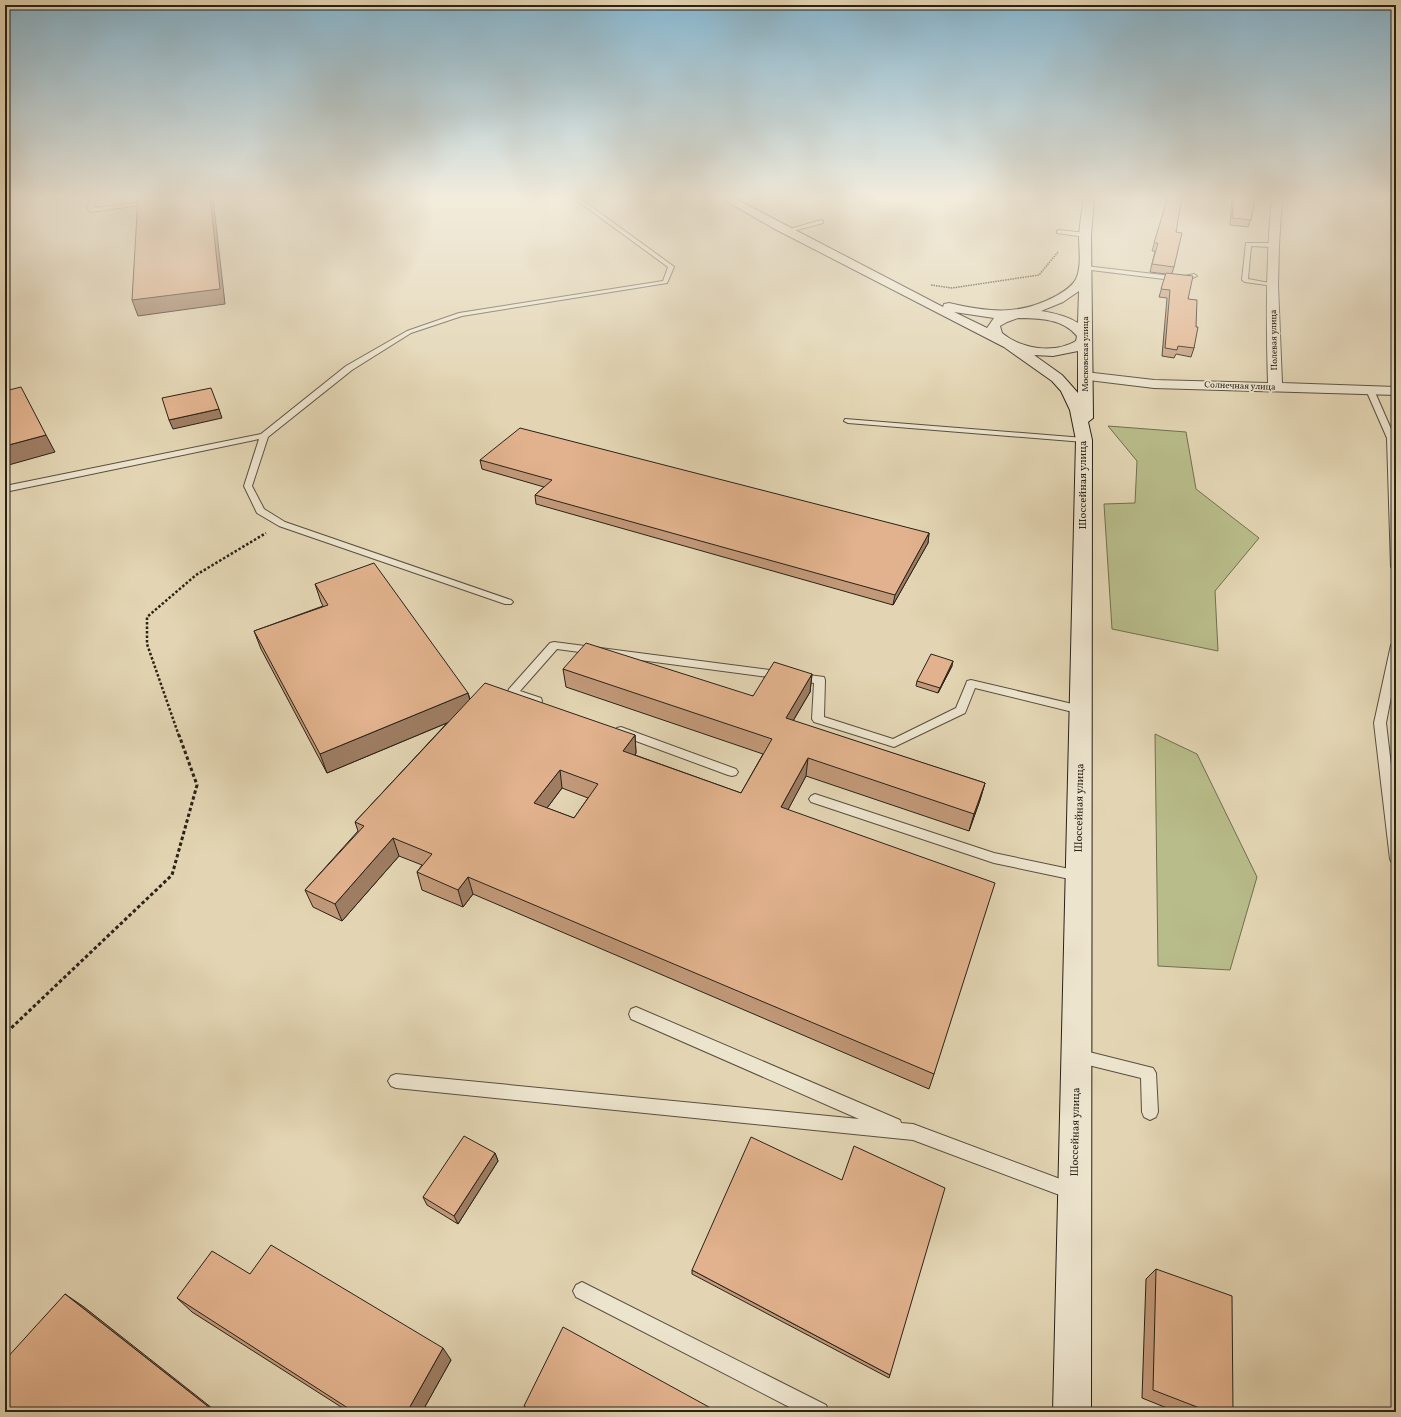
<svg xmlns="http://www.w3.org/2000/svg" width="1401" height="1417" viewBox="0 0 1401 1417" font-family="Vollkorn,serif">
<rect width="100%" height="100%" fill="#e3d5b3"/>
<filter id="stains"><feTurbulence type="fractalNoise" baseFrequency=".005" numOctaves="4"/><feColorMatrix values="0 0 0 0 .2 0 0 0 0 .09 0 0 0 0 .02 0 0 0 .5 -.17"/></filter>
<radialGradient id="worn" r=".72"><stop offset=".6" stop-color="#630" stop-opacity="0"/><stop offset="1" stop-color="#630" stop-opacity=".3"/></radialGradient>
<path fill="#b8bc8a" stroke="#706f51" d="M1108,426l78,6 10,57 63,49 -44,53 3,60 -106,-22 -8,-125 31,-1 2,-42z
M1155,734l42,20 60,123 -27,93 -72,-4z"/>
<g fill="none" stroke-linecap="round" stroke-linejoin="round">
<g stroke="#584f3f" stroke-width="2">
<path id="service" d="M89,197h6l-1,11 57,-7 3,2 -63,9 -3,-2z
M572,197h6l95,69 1,1 -7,16 -205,33 -51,17 -59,37 -84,67 -16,49 12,23 21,13 226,78 2,2 -2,2h-6l-226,-78 -22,-13 -13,-27 15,-47 -254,53v-6l256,-52 85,-68 61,-35 52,-18 204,-32 5,-14z
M821,220l2,1v2l-37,10 -3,-2z
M1059,230l26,3 3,2 -3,2 -28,-4v-2z
M1246,243h27l3,2 -3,2 -22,-1 -3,33 26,5v2l-29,-4 -3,-2z
M1085,266l95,11 14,-3 3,2 -9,4 -8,1 -97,-12 -1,-1z
M1367,388h3l4,2 21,48 1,132 -5,-3 -4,-129 -21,-48z
M845,419l239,19 4,2 -4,2 -236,-19 -4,-2z
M554,642l270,35 1,3 -1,37 69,22 63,-31 10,-24 1,-3 4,-1 110,26 4,1 2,3 -2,3 -4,1 -106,-26 -10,25 -71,34 -80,-25 -2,-3 2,-36 -257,-34 -37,42 21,7 1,3 -1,3h-8l-24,-9 -1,-3 1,-3 41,-46z
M1396,642v29l-10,52 10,84v57l-4,-1 -2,-4 -16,-136 17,-78z
M621,727l115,42 2,3 -2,3 -4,1 -4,-1 -111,-41 -2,-3 2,-3z
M815,794l179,59 85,18 5,1 1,4 -1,4 -5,1 -85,-18 -183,-61 -2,-3 2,-3z
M636,1007l264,113 1,3 12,1 166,62 2,6 -2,6 -6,2 -160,-60 -517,-52 -5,-2 -3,-5 3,-5 5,-2 463,45 -228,-100 -2,-5 2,-5z
M1077,1049l76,19 3,5 2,39 -2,5 -6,3 -6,-3 -2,-5 -1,-34 -69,-17 -2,-5 2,-5z
M582,1282l244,123 3,7h-30l-223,-115 -3,-6 3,-6z"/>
</g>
<g stroke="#584f3f" stroke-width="2">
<path id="minor" d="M1272,197h10l-3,48 -1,40 4,98 114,4v8l-242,-7 -74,-9 -2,-3 2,-3 5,-1 69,8 114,3c-2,-63 -2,-124 4,-186z"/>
</g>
<g stroke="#292218" stroke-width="2">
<path id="secondary" d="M719,197h13l211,110 1,-3 5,-1c39,9 70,13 107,-7 7,-4 16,-9 20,-17 6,-13 3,-29 3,-43 1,-13 3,-26 5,-39h10l-3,38 2,183 -5,4 4,18 -1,972h-38l23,-972 -6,-30 -9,-19 -9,-10 -48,-34 -231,-119zM1079,291l-1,32c-11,-7 -24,-10 -37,-12l22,-9zM954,312l40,6 -7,10zM1018,318c22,0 45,1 59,18l-1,5c-22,13 -55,8 -74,-8l-2,-7 7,-4zM1078,351v42l-16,-18 -28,-20 19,1z"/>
</g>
<path stroke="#292218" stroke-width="1.5" stroke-dasharray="1.5 1" stroke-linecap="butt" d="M931,285l21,3 87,-13 19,-23"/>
<path stroke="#292218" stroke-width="2.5" stroke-dasharray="2.5 2" stroke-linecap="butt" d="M179,736l-32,-92v-27l49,-42 70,-42"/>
<path stroke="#292218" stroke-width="3" stroke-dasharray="3.5 2.5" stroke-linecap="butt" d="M7,1032l165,-157 25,-90 -18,-50"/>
<path stroke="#292218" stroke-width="4" stroke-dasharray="4.5 3" stroke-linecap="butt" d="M5,1034l3,-3"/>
<use href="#service" fill="#ede4ce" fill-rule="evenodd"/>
<use href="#minor" fill="#ede4ce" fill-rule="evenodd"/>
<use href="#secondary" fill="#ede4ce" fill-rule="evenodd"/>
</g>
<path fill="#c29979" stroke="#292218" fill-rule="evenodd" d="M1168,197l8,35 -2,35 -2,6 16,26 6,49 -3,9 -15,-3 -2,4 -12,-2 5,-58 -8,-1 7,-23 -16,-2 5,-21h-3z
M1232,197h23l-4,23 -3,7 -18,-2z
M480,460l449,73 -1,10 -35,62 -357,-101 -1,-9 9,-8 -62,-18z
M315,584l153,109 2,6 165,36 1,18 -1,2 106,38 22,-39 -197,-67 -3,-18 190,27 59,-22 -2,18 -17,29 192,62 -5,17 -11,31 -163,-55 -18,33 146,265 -5,15 -456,-195 -10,13 -41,-17 -5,-18 5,-7 -23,-9 -57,65 -29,-14 -8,-17 53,-59 -3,-9 92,-99 -120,50 -66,-124 -7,-18 69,-25 -2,-4zM562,788l26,10 -14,20 -27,-10z
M952,666l-14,27 -22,-7 1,-5z
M495,1153l3,8 -40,63 -31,-19 -4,-8z
M1156,1269l77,143h-56l-35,-14 4,-119z
M692,1270l198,105 -1,3 -197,-104z
M250,1274l201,86 -29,52h-73l-157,-100 -15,-14z
M524,1406l194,6h-187l-5,-3z"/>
<path fill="#9e7d63" stroke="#292218" d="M210,197h2l1,1 12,106 -87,12 -6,-16z
M219,409l3,9 -49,11 -4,-9z
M46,435l9,17 -50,14v-20z
M929,533l-1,10 -35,62 2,-10z
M953,661l-1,5 -14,27 2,-5z
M812,674l-2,18 -26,44 2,-18z
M468,693l5,19 -146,61 -7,-19z
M635,735l1,18 -12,16 -1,-18z
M808,758l-2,18 -26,49 1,-18z
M560,770l2,18 -24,32 -4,-17z
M985,783l-5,17 -11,31 5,-17z
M393,838l6,18 -57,65 -7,-17z
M468,877l5,17 -10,13 -5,-17z
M495,1153l3,8 -40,63 -4,-8z
M65,1294l19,13 133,105h-2z
M443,1348l8,12 -29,52h-15z"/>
<path fill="#e1b28d" stroke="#292218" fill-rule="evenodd" d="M138,197h72l10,92 -88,11z
M1168,197h14l-6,35 6,1 -8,34 -22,-3 6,-21h-4z
M1234,197h21l-4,23 -19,-2z
M1166,273l27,3 -5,23 9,1 -1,27h2l-4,21 -16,-2 -1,4 -12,-2 5,-58 -9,-1z
M21,387l25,48 -41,11v-55z
M211,388l8,21 -50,11 -7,-22z
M520,428l409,105 -34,62 -360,-100 17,-15 -72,-20z
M374,563l94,130 -148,61 -66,-123 74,-26 -13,-21z
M586,643l167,53 21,-34 38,12 -26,44 199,65 -11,31 -166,-56 -27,49 214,76 -61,191 -466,-197 -10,13 -41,-18 15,-18 -39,-16 -58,66 -30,-14 59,-64 -9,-4 130,-139 150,52 -12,16 118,42 31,-54 -209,-70zM560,770l38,14 -24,34 -40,-15z
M931,654l22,7 -13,27 -23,-7z
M464,1136l31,17 -41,63 -31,-19z
M751,1137l91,43 12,-34 91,42 -55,187 -198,-105z
M271,1245l172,103 -36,64h-53l-177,-114 35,-47 38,23z
M1156,1269l76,27 1,116h-23l-57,-22z
M65,1294l150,118h-210v-52z
M563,1327l155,85h-184l-10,-6z"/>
<linearGradient id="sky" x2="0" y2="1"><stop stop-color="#87b6cf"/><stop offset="0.5" stop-color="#f2ecdd"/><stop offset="1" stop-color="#f2ecdd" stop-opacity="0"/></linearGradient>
<rect width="1401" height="395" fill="url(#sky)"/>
<g text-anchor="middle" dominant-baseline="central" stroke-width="3.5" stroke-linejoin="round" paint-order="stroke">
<g font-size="9" fill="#292218" stroke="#ede4ce">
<text transform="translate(1274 340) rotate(-91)">Полевая улица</text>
<text transform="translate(1085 354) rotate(-90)">Московская улица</text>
<text transform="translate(1240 386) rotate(2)">Солнечная улица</text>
</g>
<g font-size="11" fill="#292218" stroke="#ede4ce">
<text transform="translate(1083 485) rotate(-90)">Шоссейная улица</text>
<text transform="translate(1080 808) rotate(-89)">Шоссейная улица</text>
<text transform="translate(1076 1132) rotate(-89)">Шоссейная улица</text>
</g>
</g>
<rect width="1401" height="1417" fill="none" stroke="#e3d5b3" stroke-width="20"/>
<rect x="6" y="6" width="1389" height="1405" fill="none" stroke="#292218" stroke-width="2"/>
<rect x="10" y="10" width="1381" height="1397" fill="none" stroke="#292218"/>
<rect width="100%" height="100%" filter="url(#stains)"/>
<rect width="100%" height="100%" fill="url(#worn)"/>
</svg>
